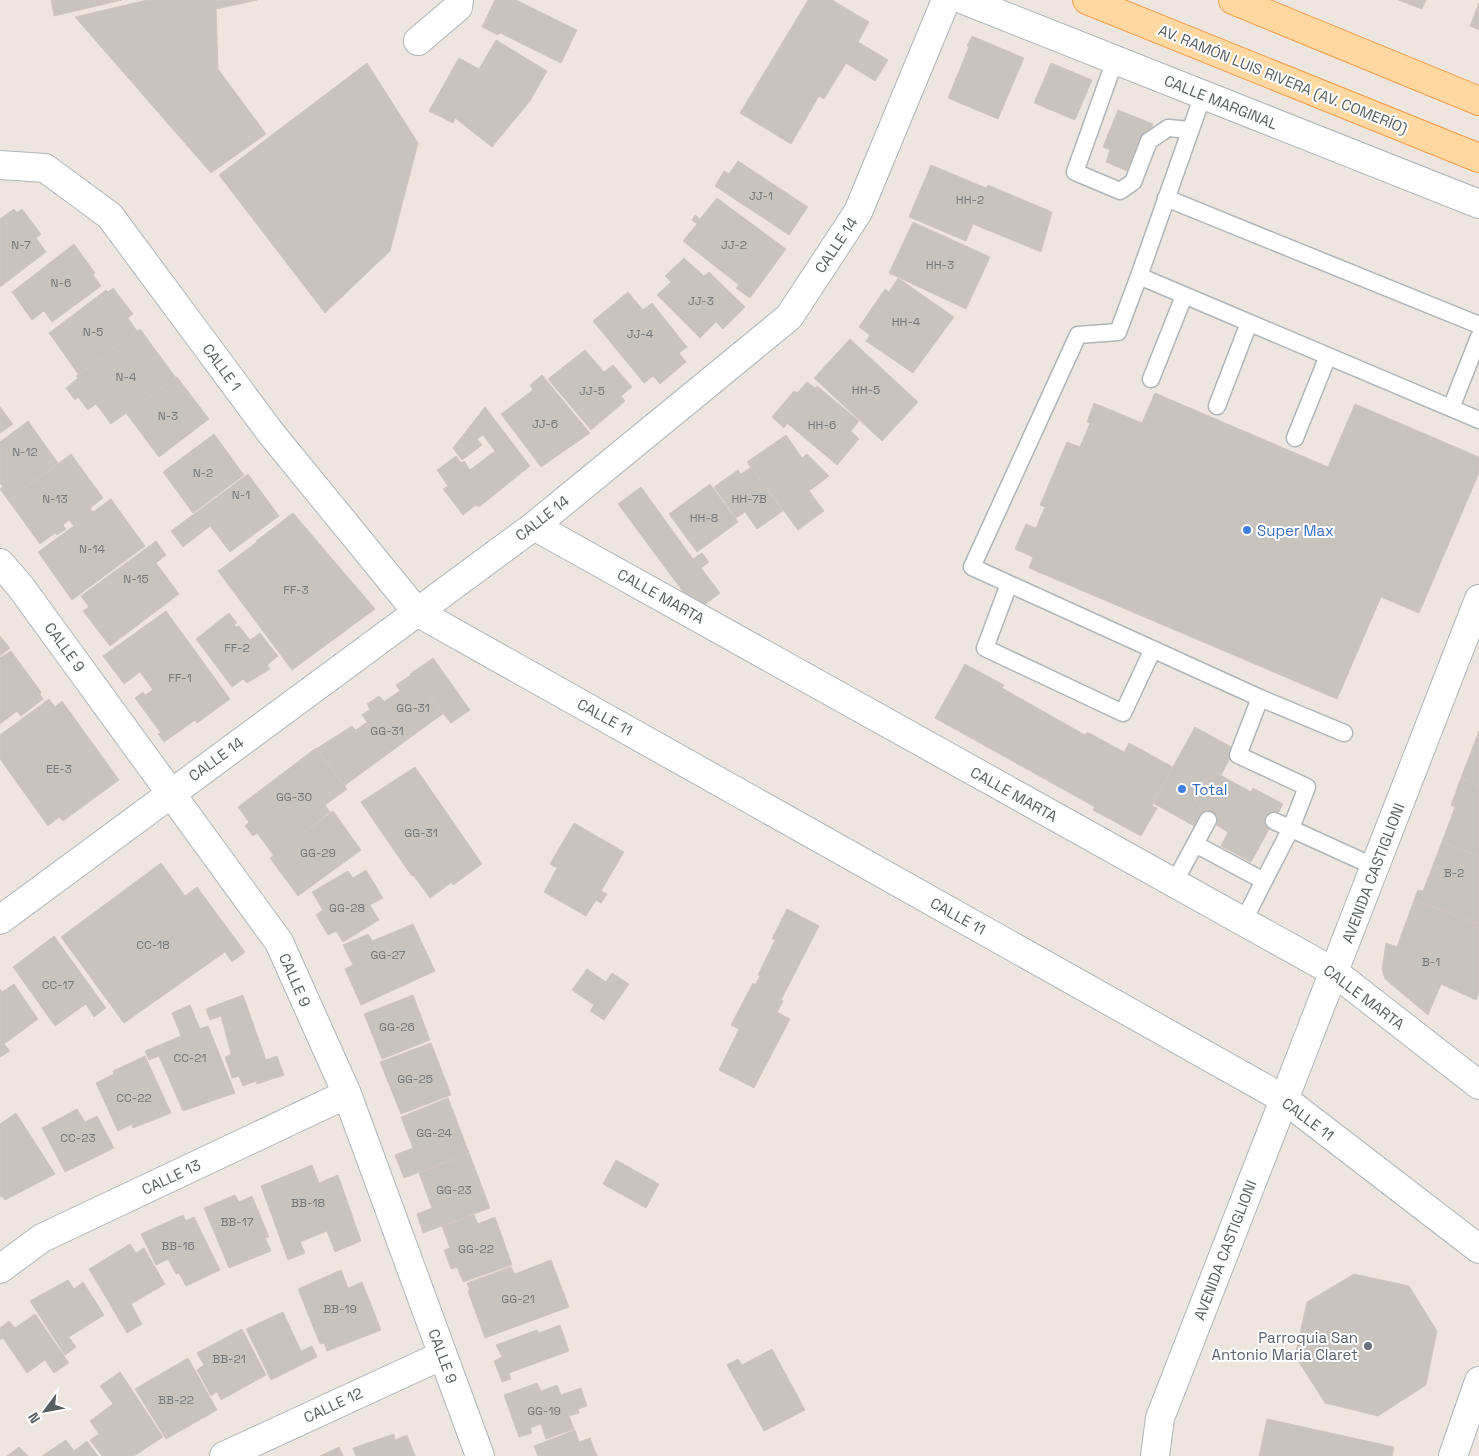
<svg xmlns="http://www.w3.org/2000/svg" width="1479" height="1456" viewBox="0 0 1479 1456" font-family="'Space Grotesk',sans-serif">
<rect width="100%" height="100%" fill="#ece6df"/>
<path fill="#c9c3be" stroke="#d1c6bd" d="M51,0h71l-68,16z
M147,0h110l-41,9 2,60 48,65 -55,39 -136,-156z
M495,0h21l61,30 -16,33 -61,-30 -2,2 -16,-8z
M808,0h24l37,22 -11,20 30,18 -13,21 -29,-18 -22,36 -5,-3 -28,48 -51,-31z
M1398,0h28l-4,9z
M1479,3v27l-9,-4z
M972,36l52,22 -26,61 -50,-21 21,-51 -2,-1z
M496,40l51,31 -17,30 -38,46 -37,-29 -2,5 -24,-12 30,-53 20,11z
M367,63l51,80 -28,108 -65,62 -106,-138z
M1051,63l41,17 -17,40 -41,-17z
M1118,110l35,14 -14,37 -7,-3 -5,13 -21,-9 4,-12 -7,-3z
M738,161l70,46 -19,28 -74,-49 9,-15 5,3z
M931,165l55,23 2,-3 64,27 -11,40 -68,-28 -7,17 -57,-24z
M717,198l69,51 -36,49 -14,-10 3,-3 -56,-44 14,-17 -5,-4 3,-5 5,4z
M14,209l3,4 5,-4 19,25 -5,4 10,14 -46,35v-68z
M913,222l77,35 -24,52 -77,-36z
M74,244l21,29 -2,2 8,11 -49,36 -8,-11 -12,9 -20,-28z
M684,258l20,18 5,-4 36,35 -22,22 -7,-7 -16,16 -43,-43 14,-13 -6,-6z
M898,278l56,39 -41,56 -47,-32 4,-6 -11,-8 26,-38 4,3z
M113,288l20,26 -5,4 9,13 -58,44 -30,-42 57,-43 2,2z
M628,292l15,18 9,-7 35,44 -8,6 7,9 -26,22 -7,-8 -9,7 -51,-62z
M140,329l36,49 -65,46 -15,-20 -8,6 -10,-13 -3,3 -9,-12 12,-10 -2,-2z
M850,339l68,63 -36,39 -68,-63z
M585,350l19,22 9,-7 19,22 -11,9 4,5 -34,29 -43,-51z
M542,375l48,58 -49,34 -40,-53 32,-24 -3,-5z
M177,377l32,42 -50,38 -33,-44z
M807,382l8,6 2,-2 42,35 -8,10 8,8 -22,26 -50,-42 -3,5 -12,-11 22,-26 3,2z
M1155,393l173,74 27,-63 124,53v16l-60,140 -38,-16 -44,102 -308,-131 4,-11 -18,-8 11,-25 10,4 9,-21 -5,-2 27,-63 13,5 10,-24 -3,-1 7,-19 48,20z
M0,407l13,17 -13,9z
M485,407l45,59 -51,41 -3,-2 -13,10 -20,-26 5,-3 -11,-16 19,-14 5,7 3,-2 6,9 25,-19 -12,-16 -6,4 5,6 -20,15 -9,-12z
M28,421l30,42 -50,37 -8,-11 3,-2 -3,-4v-41z
M214,434l30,41 -51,38 -30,-41z
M786,435l16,23 5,-4 22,22 -20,15 15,20 -26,19 -51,-68z
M71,454l32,44 -13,10 3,4 -19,14 -5,-6 -6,5 3,4 -9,6 -2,-2 -15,11 -32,-44z
M751,467l32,44 -26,18 -12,-17 -9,6 -22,-31 24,-17 3,4z
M248,474l31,42 -49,36 -20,-26 -27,21 -12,-16z
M710,484l28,38 -41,30 -28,-38z
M641,487l52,72 9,-6 7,9 -8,6 19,25 -17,13 -16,-9 -69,-93z
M111,499l34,47 -73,54 -34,-48z
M293,513l82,96 -83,61 -74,-99 39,-29 -1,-1z
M156,541l10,14 -10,8 23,31 -69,52 -27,-35 6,-4 -8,-11z
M166,611l64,88 -33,24 -2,-3 -31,22 -6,-8 3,-1 -26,-35 8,-6 2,3 8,-5 -13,-18 -16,12 -21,-28z
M229,613l8,10 -3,2 2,2 3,-1 11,14 10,-7 18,23 -11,9 3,4 -23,14 -4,-4 -11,8 -36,-48z
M0,636l10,12 -10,8z
M11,651l30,41 -1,2 3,5 -22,17 -4,-5 -17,13v-66z
M433,658l37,52 -19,13 -41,-49z
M965,664l39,21 -2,3 83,47 2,-3 37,20 5,-9 44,24 -20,36 -1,3 5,2 -16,28 -48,-26 2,-3 -160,-89z
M411,675l33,38 -36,26 -26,-36 18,-12 -4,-6z
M379,696l5,5 -2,2 26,36 -19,14 -27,-38 8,-6 -3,-5z
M49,699l6,8 7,-6 57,79 -56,41 -4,-4 -11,9 -48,-67v-24z
M367,722l22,31 -45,33 -28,-37 36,-23 4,4z
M1195,727l40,22 -14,26 -8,-4 -22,39 9,5 -6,11 -41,-23z
M1479,731v55l-18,-8z
M316,748l31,41 -22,16 5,7 -56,44 -17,-23 -4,3 -8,-10 4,-4 -11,-15z
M415,767l67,97 -29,21 -1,-3 -22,16 -16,-22 -3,-1 -50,-73z
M1213,771l38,21 2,-4 30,16 -32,58 -30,-16 7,-14 -37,-22z
M1461,778l18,8v70l-37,-14 13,-35 -4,-2z
M333,811l28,39 -63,46 -28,-38z
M574,823l50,29 -23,39 6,3 -6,9 -5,-3 -10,16 -42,-24 13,-24 -7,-4z
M1442,842l37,14v68l-65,-24 4,-10 5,1z
M161,863l24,33 12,-9 48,65 -13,10 -7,-10 -101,71 -63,-86z
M366,870l17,28 -13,7 9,15 -36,22 -7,-11 -8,4 -12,-20 7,-5 -11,-18 36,-21 5,7z
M1414,900l65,24v69l-3,7 -35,-16 -13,31 -43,-36 -3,-10 4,-26 11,4z
M787,909l32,17 -38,74 2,1 -6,11 13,7 -36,69 -35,-18 20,-41 -8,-4 22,-42 2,2 5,-9 -2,-1 17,-35 -3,-1z
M413,924l22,47 -74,34 -16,-36 8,-4 -10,-20 25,-11 4,7z
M54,936l52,72 -12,9 -8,-13 -31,22 -42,-59z
M587,969l19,13 6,-9 17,11 -25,36 -14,-9 4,-6 -22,-15z
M14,984l24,35 -34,25 6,7 -10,6v-68l2,3z
M243,995l23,65 11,-4 7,19 -27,9 -1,-3 -13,5 -4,-10 -7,2 -7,-21 6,-3 -10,-38 -11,4 -4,-11z
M413,995l17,45 -48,19 -18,-45z
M190,1005l10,24 8,-3 27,67 -52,18 -24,-55 -10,4 -4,-9 36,-15 -9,-23z
M431,1043l20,52 -50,19 -21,-52z
M145,1056l26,57 -38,15 -1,-4 -14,7 -22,-48 18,-9 -1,-3z
M448,1098l21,55 -65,25 -9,-23 18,-7 -12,-31z
M77,1109l8,13 12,-6 17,32 -49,24 -23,-44z
M16,1113l39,61 -50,26 -3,-4 -2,1v-73z
M469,1153l21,55 -67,25 -6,-19 15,-6 -13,-35z
M616,1160l43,24 -13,24 -43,-24z
M312,1165l7,18 19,-8 23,66 -26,11 -8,-21 -27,11 5,11 -17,7 -27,-74z
M235,1195l4,7 13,-6 17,41 -4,1 6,13 -42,17 -25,-60z
M183,1215l3,6 8,-4 26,53 -34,16 -7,-13 -3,1 -8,-15 -12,6 -15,-31z
M474,1215l4,9 17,-7 17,48 -49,17 -6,-15 -6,2 -7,-19 6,-2 -8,-22z
M130,1244l6,9 8,-5 21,36 -34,20 11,20 -15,9 -38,-64z
M551,1260l18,47 -84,31 -17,-47 2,-1 -3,-7 44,-16 4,7z
M341,1270l7,18 14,-6 19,48 -54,21 -3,-8 -4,1 -22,-55z
M1354,1274l55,12 28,45 -11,54 -48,31 -53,-13 -30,-47 12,-54z
M68,1280l6,9 9,-7 21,33 -35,22 7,10 -11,8 -35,-54z
M283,1312l18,39 11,-5 5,11 -46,23 -25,-51z
M35,1314l34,49 -15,10 -9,-13 -18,13 -24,-35 -3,2v-12l9,-7 6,7z
M560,1325l9,26 -60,22 2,6 -9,3 -8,-21 8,-4 -6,-12 41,-15 2,3z
M242,1329l24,46 -45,25 -4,-8 -6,4 -14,-26 7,-5 -7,-12z
M772,1349l33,61 -41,21 -37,-66 11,-6 4,6z
M188,1358l29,52 -51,29 -31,-50z
M120,1372l43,65 -29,19h-32l-12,-16 9,-6 -9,-13 23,-17 -13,-18z
M537,1383l4,8 16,-6 4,10 20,-7 6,18 -9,3 1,4 -10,3 5,13 -28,10 -5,-15 -11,4 2,5 -13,4 -15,-42z
M1267,1419l127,28 -2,9h-133z
M575,1430l4,12 11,-4 7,18h-59l-4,-10z
M394,1434l1,6 12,-5 8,21h-59l-3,-8z
M66,1440l8,11 13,-10 11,15h-56z
M19,1447l9,9h-21z
M339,1447l4,9h-23z"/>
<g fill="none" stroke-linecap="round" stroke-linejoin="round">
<g stroke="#b0b5b8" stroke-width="19">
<path id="lane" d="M1115,60l-40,112 45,19 13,-9 16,-41 19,-13 22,2
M1203,95l-64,181 340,144
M1166,198l313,127
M1139,276l-21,56 -40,3 -106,232 288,131 -22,57 69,32 -16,41 -48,94
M1151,379l33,-83
M1217,406l32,-83
M1451,408l28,-71
M1295,438l33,-82
M1009,584l-24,64 138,65 30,-64
M1260,698l84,35
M1274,821l101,46
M1195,844l69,37
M1174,883l34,-63"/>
</g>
<g stroke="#b0b5b8" stroke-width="30">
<path id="street" d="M964,0l515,204
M418,41l40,-34 1,-7
M0,165l45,3 65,48 160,216 147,180 867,487 195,150
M534,526l800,446 145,113
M0,563l20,23 259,356 68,152 133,362
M0,920l534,-394 255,-209 69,-105 88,-212
M0,1269l42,-31 305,-144
M224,1456l219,-101
M1155,1456l5,-38 319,-819
M1453,1456l26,-75"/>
</g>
<g stroke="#f89d4d" stroke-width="30">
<path id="primary" d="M1087,0l392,158
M1233,0l246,101"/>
</g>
<use href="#lane" stroke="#fff" stroke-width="16"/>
<use href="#street" stroke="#fff" stroke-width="28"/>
<use href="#primary" stroke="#ffd8a1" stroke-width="28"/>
</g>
<g fill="#3f7fe0" stroke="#fff" stroke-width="2">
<circle cx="1247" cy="530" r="5"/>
<circle cx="1182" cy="789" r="5"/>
</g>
<circle fill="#6b7280" stroke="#fff" stroke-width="2" cx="1368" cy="1346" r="5"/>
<g text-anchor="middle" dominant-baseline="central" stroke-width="4" stroke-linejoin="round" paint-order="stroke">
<g font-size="12" fill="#747878">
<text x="761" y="196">JJ-1</text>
<text x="970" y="200">HH-2</text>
<text x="21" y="245">N-7</text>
<text x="734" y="245">JJ-2</text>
<text x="940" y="265">HH-3</text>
<text x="61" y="283">N-6</text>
<text x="701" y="301">JJ-3</text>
<text x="906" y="322">HH-4</text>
<text x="93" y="332">N-5</text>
<text x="640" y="334">JJ-4</text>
<text x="126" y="377">N-4</text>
<text x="866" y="390">HH-5</text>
<text x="592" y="391">JJ-5</text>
<text x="168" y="416">N-3</text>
<text x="545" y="424">JJ-6</text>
<text x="822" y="425">HH-6</text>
<text x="25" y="452">N-12</text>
<text x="203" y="473">N-2</text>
<text x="241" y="495">N-1</text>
<text x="55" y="499">N-13</text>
<text x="749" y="499">HH-7B</text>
<text x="704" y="518">HH-8</text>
<text x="92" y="549">N-14</text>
<text x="136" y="579">N-15</text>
<text x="296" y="590">FF-3</text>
<text x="237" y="648">FF-2</text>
<text x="180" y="678">FF-1</text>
<text x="413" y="708">GG-31</text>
<text x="387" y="731">GG-31</text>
<text x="59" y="769">EE-3</text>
<text x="294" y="797">GG-30</text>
<text x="421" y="833">GG-31</text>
<text x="318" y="853">GG-29</text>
<text x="1454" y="873">B-2</text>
<text x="347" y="908">GG-28</text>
<text x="153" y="945">CC-18</text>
<text x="388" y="955">GG-27</text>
<text x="1431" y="962">B-1</text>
<text x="58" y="985">CC-17</text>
<text x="397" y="1027">GG-26</text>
<text x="190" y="1058">CC-21</text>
<text x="415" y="1079">GG-25</text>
<text x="134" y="1098">CC-22</text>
<text x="434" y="1133">GG-24</text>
<text x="78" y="1138">CC-23</text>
<text x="454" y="1190">GG-23</text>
<text x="308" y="1203">BB-18</text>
<text x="237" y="1222">BB-17</text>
<text x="178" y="1246">BB-16</text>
<text x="476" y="1249">GG-22</text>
<text x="518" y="1299">GG-21</text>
<text x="340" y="1309">BB-19</text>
<text x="229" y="1359">BB-21</text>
<text x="176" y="1400">BB-22</text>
<text x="544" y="1411">GG-19</text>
</g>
<g font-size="15" fill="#585f61" stroke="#fff">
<text transform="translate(1283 79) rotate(22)">AV. RAMÓN LUIS RIVERA (AV. COMERÍO)</text>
<text transform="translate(1221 102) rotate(22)">CALLE MARGINAL</text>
<text transform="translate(836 245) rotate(-56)">CALLE 14</text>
<text transform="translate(222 367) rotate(54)">CALLE 1</text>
<text transform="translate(542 518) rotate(-38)">CALLE 14</text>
<text transform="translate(661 596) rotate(29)">CALLE MARTA</text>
<text transform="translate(65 647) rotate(54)">CALLE 9</text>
<text transform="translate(605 717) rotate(29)">CALLE 11</text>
<text transform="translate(216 759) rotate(-36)">CALLE 14</text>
<text transform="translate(1014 794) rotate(29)">CALLE MARTA</text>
<text transform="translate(1373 873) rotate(-69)">AVENIDA CASTIGLIONI</text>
<text transform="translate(958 916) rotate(29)">CALLE 11</text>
<text transform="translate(295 980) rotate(66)">CALLE 9</text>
<text transform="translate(1364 997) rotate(37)">CALLE MARTA</text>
<text transform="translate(1308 1119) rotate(37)">CALLE 11</text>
<text transform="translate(171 1177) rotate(-25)">CALLE 13</text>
<text transform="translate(1225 1250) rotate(-69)">AVENIDA CASTIGLIONI</text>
<text transform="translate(443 1356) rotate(70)">CALLE 9</text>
<text transform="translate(333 1405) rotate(-25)">CALLE 12</text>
</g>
<g font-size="15" fill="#366cbe" stroke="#fff" text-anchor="start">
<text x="1257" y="530">Super Max</text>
<text x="1192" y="789">Total</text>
</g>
<g font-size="15" fill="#5b616d" stroke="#fff" text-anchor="end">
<text x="1358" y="1337">Parroquia San<tspan x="1358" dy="17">Antonio Maria Claret</tspan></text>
</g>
</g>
<g transform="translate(45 1411) rotate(238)" stroke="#ffffff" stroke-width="4" paint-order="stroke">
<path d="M0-4L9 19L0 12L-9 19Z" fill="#585f61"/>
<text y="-8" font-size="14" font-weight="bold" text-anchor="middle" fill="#585f61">N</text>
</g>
</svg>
